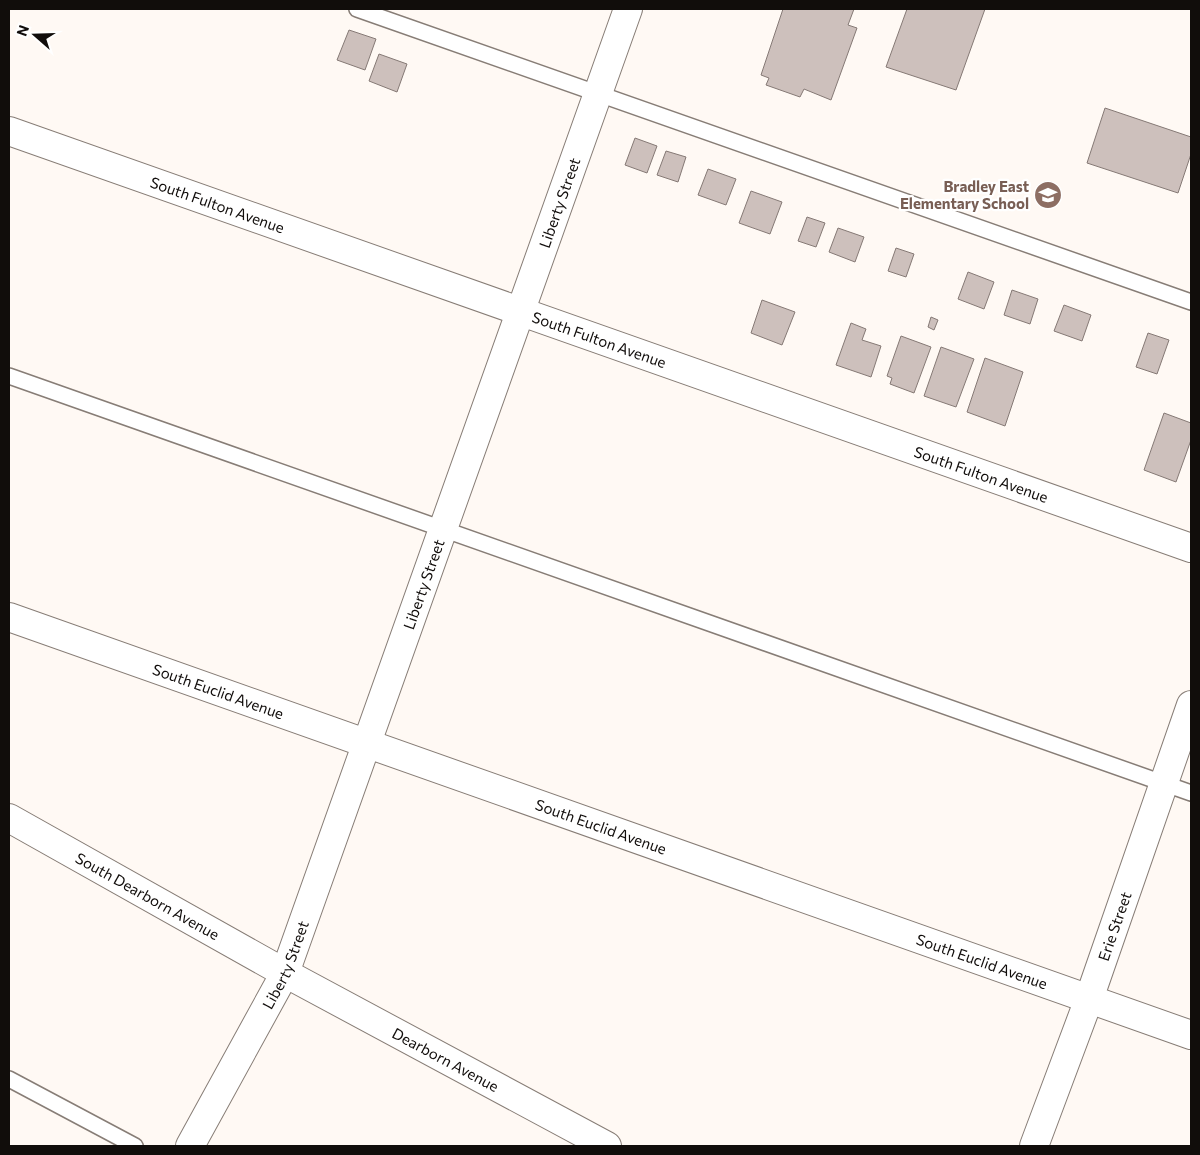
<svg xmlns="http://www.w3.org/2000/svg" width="1200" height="1155" viewBox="0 0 1200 1155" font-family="Commissioner,sans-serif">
<rect width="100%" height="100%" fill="#fff9f4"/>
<path fill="#cdc0bc" stroke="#857975" d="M783,9h71l-6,16 9,3 -26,72 -27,-11 -4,8 -34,-12 3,-7 -8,-3z
M907,9h78l-29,81 -70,-23z
M349,30l27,9 -11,31 -28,-10z
M379,54l28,10 -10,28 -28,-11z
M1105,108l86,29v17l-13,39 -91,-30z
M635,138l22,8 -10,27 -22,-8z
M666,151l20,6 -8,25 -21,-7z
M708,169l28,10 -10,26 -28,-10z
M751,191l31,11 -12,32 -31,-11z
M807,217l18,6 -9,24 -18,-6z
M838,228l26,9 -9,25 -26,-10z
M896,248l18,6 -8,23 -18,-6z
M968,272l26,10 -10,27 -26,-10z
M1012,290l26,9 -8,25 -26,-9z
M762,300l33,12 -13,33 -31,-12z
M1064,305l27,10 -9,26 -28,-10z
M931,317l7,3 -4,10 -6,-3z
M851,323l15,6 -4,11 19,6 -10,31 -35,-12z
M1148,333l21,7 -12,34 -21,-7z
M901,336l30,11 -17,46 -24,-9 2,-6 -5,-2z
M941,347l33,12 -18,48 -32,-11z
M985,358l38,14 -18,54 -38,-14z
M1164,413l27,10v17l-15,42 -32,-12z"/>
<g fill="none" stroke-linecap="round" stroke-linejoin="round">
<g stroke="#877d76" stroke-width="18">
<path id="service" d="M357,9l834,293
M9,376l1182,417
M9,1079l126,67"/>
</g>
<g stroke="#877d76" stroke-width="30">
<g id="minor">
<path id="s1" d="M9,131l1182,417"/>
<path id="s2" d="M9,617l1182,418"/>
<path id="s3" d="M9,818l276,155 322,173"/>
<path id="s4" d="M1034,1146l55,-147 102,-294"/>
</g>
</g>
<g stroke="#877d76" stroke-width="30">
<g id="tertiary">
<path id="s5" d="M190,1146l95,-173 343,-964"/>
</g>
</g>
<use href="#service" stroke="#fff" stroke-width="15"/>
<use href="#minor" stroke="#fff" stroke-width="28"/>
<use href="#tertiary" stroke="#fff" stroke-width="28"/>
</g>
<defs>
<g id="school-disc" transform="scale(1.4375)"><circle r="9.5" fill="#8d6e63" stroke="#fff"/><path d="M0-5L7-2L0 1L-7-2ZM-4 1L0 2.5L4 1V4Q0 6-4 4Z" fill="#fff"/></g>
</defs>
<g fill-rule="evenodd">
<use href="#school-disc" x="1048" y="195"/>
</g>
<g text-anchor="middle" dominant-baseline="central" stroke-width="4.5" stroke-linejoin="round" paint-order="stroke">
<g font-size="15" font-weight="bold" fill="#785e54" stroke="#fff" text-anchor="end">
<text x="1029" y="186">Bradley East<tspan x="1029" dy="17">Elementary School</tspan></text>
</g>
<g font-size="15" fill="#110d0b" stroke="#fff">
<text stroke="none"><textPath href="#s5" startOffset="1015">Liberty Street</textPath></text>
<text stroke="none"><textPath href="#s1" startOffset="221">South Fulton Avenue</textPath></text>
<text stroke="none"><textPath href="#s1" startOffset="626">South Fulton Avenue</textPath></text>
<text stroke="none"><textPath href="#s1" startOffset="1031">South Fulton Avenue</textPath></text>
<text stroke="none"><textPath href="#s5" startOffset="610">Liberty Street</textPath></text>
<text stroke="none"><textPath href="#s2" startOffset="222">South Euclid Avenue</textPath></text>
<text stroke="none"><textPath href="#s2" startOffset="628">South Euclid Avenue</textPath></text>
<text stroke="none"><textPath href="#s3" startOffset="159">South Dearborn Avenue</textPath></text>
<text stroke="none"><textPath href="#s4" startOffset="234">Erie Street</textPath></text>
<text stroke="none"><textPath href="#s2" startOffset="1032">South Euclid Avenue</textPath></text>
<text stroke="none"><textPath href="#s5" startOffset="205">Liberty Street</textPath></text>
<text stroke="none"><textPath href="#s3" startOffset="499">Dearborn Avenue</textPath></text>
</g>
</g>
<rect width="1200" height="1155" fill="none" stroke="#110d0b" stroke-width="20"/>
<g transform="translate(35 35) rotate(290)" stroke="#ffffff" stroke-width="4" paint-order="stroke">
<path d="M0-4L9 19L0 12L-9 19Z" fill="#110d0b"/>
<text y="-8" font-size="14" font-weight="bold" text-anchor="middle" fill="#110d0b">N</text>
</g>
</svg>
